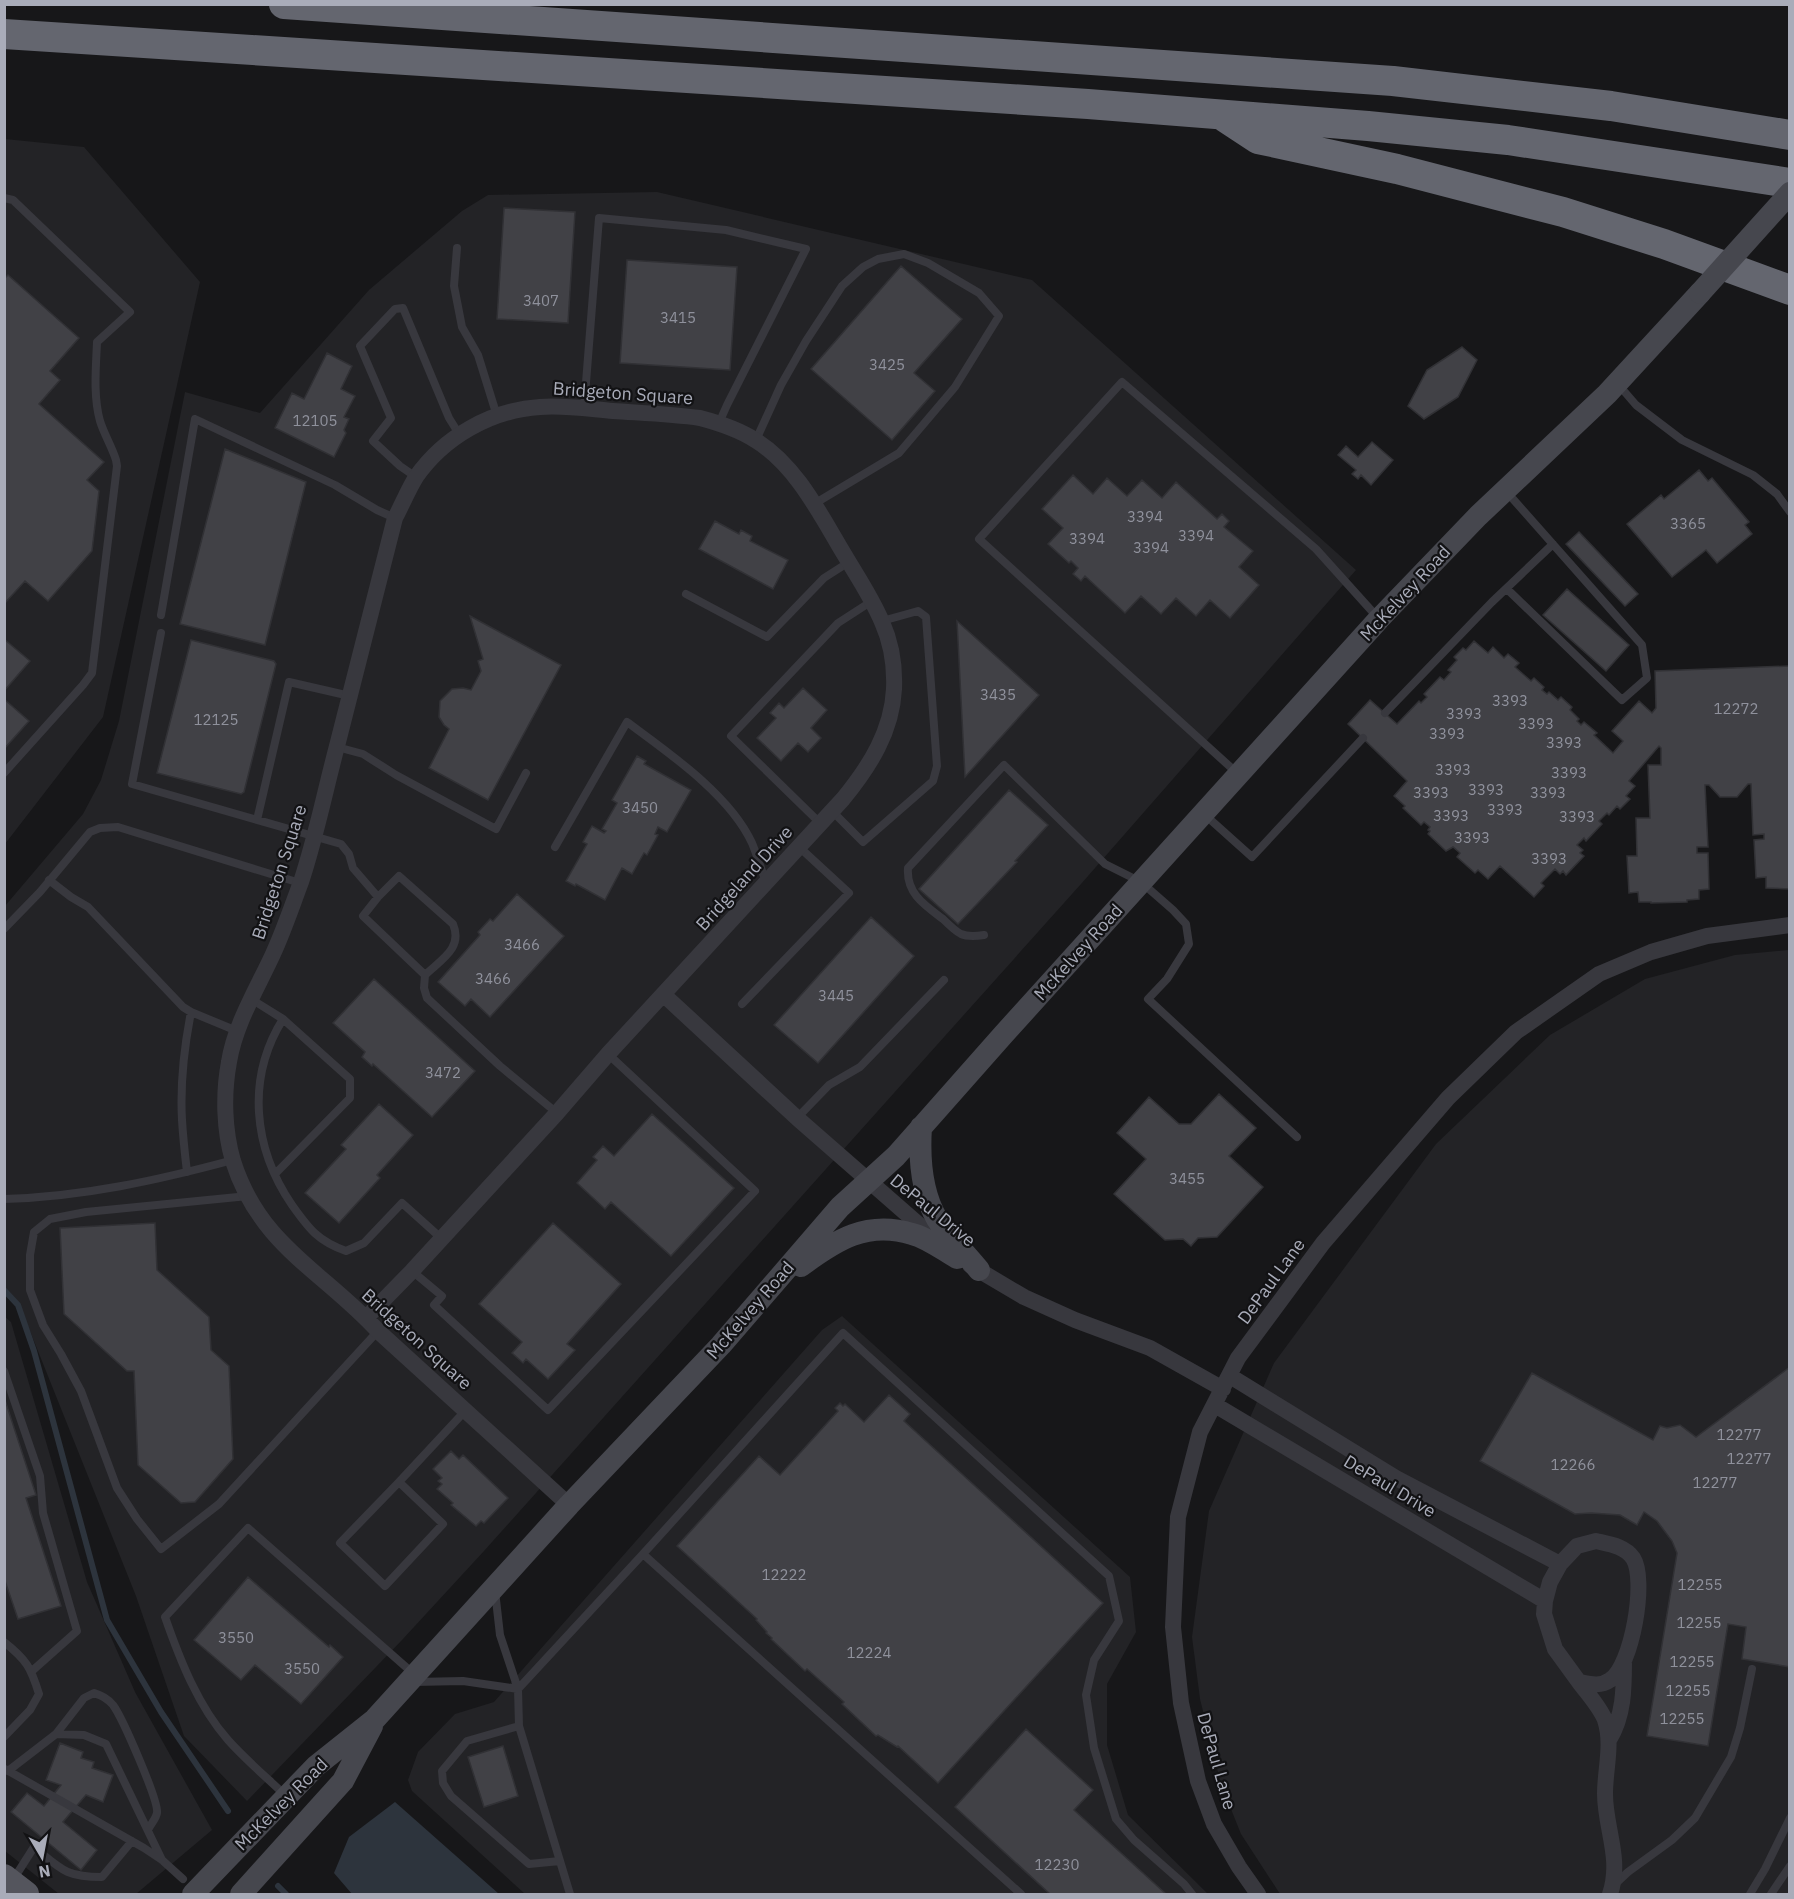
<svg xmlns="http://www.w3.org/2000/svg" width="1794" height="1899" viewBox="0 0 1794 1899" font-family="'IBM Plex Sans',sans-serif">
<rect width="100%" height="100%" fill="#171719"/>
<path fill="#232326" d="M5,139l79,8 116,135 -97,435 -98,127z
M657,192l375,88 324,290 -275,314 -597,667 -82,89 -155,161 -63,-65 -48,-140 -114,-285 -17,-23v-382l78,-92 18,-34 18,-59 66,-329 75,21 109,-123 93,-79 26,-16z
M1789,950v944h-509l-39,-60 -20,-50 -21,-85 -8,-62 17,-126 65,-148 162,-219 114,-109 95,-56 90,-24z
M4,1316l7,6 76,260 48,110 77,138 -76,64h-77l-54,-43z
M842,1316l288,261 6,55 -29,52v61l21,70 80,79h-683l-113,-103 -4,-11 10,-28 37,-38 39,-12 328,-372z"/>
<path fill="#2d343d" d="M395,1802l104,92h-147l-18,-21 15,-36z"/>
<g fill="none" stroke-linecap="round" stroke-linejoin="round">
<path stroke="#2d343d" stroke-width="6" d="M4,1290l14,15 16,46 73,269 54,92 67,99
M278,1886l8,8"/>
</g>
<path fill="#414146" stroke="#313135" stroke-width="1.5" d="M504,208l71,4 -7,111 -71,-4z
M627,260l110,7 -7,103 -110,-7z
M901,266l61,53 -48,54 21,18 -43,49 -81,-71z
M8,275l71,63 -29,33 10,9 -21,24 65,58 -17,18 12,11 -7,60 -44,50 -23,-20 -21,23v-325z
M1462,347l15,13 -19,37 -34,22 -16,-13 19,-36z
M327,353l25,13 -11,23 14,7 -11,21 5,2 -5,11 2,3 -12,24 -59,-29 17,-35 12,6z
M1372,442l21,18 -22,25 -10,-10 -3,4 -6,-5 4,-4 -18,-15 8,-9 12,11z
M225,449l81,33 -41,163 -85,-21z
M1699,470l9,11 4,-3 37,44 -4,3 7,9 -35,29 -11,-13 -34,27 -45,-53 34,-29 3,4z
M1073,475l20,19 14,-16 20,18 15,-16 20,18 14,-16 41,37 5,-5 7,7 -5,6 29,24 -14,16 20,18 -29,33 -20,-18 -14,16 -20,-18 -15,16 -20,-18 -16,17 -40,-37 -4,5 -8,-7 5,-6 -7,-7 -2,2 -21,-19 15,-16 -21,-19z
M715,521l24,13 2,-4 11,6 -2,5 38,19 -15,29 -74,-40z
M1579,532l59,62 -13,12 -59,-62z
M1567,589l62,56 -23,26 -63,-56z
M470,616l91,49 -73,135 -59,-32 20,-39 -5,-4 -5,-8 1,-16 12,-12 11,-1 8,2 10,-19 -3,-10 5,-2z
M957,621l82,74 -74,82z
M4,639l26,22 -26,30z
M191,640l83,21 2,3 -32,128 -3,2 -84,-21z
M1474,641l14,12 5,-6 11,11 4,-4 11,9 -4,4 16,14 3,-3 10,9 -2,3 5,4 2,-2 9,8 3,-3 11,10 -2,3 9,9 -2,2 4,4 3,-3 13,11 -3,2 19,18 10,-12 -11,-10 27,-30 13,12 4,-5 -1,-37 135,-5v223l-24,-1v-11l-10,1 -2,-38 10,-1v-5l-11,1 -2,-51h-3l-11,13h-17l-11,-12h-4l3,62h-11v6h11l1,36 -10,1v9l-12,1v2l-36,1v-1h-12l-1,-10 -9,1 -2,-37h10l-1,-38h14l-2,-53h13v-17l-2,-2 -30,35 6,5 -9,10 4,3 -10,10 -3,-3 -8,9 -2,-2 -8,8 3,3 -16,17 -2,-3 -7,7 6,5 -3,3 4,3 -18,19 -3,-4 -3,3 -5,-5 -14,14 3,3 -10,11 -34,-31 -12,13 -10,-9 -3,3 -18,-16 3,-4 -7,-6 -7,4 -18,-17 2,-3 -2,-1 2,-3 -6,-5 -3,3 -18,-17 2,-2 -11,-10 13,-15 -59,-57 22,-24 27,24 22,-23 2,2 6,-6 -3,-3 16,-17 4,3 7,-8 -3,-2 9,-10 -3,-3 9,-9 3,2z
M803,688l24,22 -16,18 10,10 -13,14 -10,-9 -17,18 -24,-23 19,-20 -6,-5 9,-10 5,5z
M4,699l25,22 -25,28z
M637,756l9,5 -2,3 47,26 -24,42 -9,-5 -3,7 3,1 -11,20 -3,-2 -12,21 -10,-6 -17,32 -29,-16 -1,2 -9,-5 21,-37 -4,-2 9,-16 12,7 2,-2 -4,-2 15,-26 -5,-3z
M1009,790l39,35 -33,36 2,1 -59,62 -39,-35z
M517,894l47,42 -74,81 -19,-18 -6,7 -27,-24 42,-47 -2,-3 12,-13 3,2z
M871,917l43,39 -96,107 -44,-38z
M374,979l101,92 -43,46 -59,-53 -1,2 -10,-9 3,-5 -32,-29z
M1219,1094l37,34 -27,28 34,31 -46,50 -19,1 -7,8 -8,-7 -18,1 -51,-46 32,-35 -29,-26 32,-36 30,27h12z
M379,1104l34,31 -36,40 3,3 -41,45 -34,-30 41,-44 -5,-4z
M652,1114l82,74 -63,68 -60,-54 -6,7 -28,-26 20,-23 -4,-3 10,-11 11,10z
M155,1223l2,47 52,47 2,33 18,16 4,93 -38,43 -14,1 -43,-38 -4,-94h-7l-63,-57 -4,-86z
M553,1223l68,61 -54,60 8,6 -27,29 -22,-20 -3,4 -11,-10 10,-11 -43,-38z
M1790,1367v300l-48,-8 4,-32 -18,-3 -20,122 -61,-10 30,-183 -5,-12 -15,-20 -13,-9 -7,13 -17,-10 -29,-2 -16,1 -95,-53 52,-88 121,67 7,-14 7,2 13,-3 16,12z
M889,1395l21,19 -6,7 199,182 -165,180 -40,-37 -1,1 -19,-12 -2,1 -34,-32 2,-2 -37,-33 -2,2 -34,-32 1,-1 -6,-5 1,-1 -11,-12 1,-1 -80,-73 82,-90 21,19 58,-64 -3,-3 5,-5 3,3 2,-2 19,18z
M4,1397l32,98 -10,3 35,108 -43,13 -14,-41z
M451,1451l8,8 4,-4 45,43 -24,25 -3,-2 -5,5 -25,-21 2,-2 -16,-14 5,-5 -4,-3 4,-3 -9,-9z
M248,1577l81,70 1,-2 13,12 -42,47 -46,-39 -14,15 -47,-40z
M1026,1729l67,61 -19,20 92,84h-116l-95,-87z
M60,1743l23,9 -2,6 13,4 -2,6 21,7 -10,27 -17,-7 -23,27 34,28 -16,20 -70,-58 16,-19 17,13 17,-21 -15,-5z
M503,1746l15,50 -34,11 -16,-50z"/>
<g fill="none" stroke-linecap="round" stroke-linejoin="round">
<path stroke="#38383e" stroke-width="8" d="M4,198l9,2 117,112 -33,30c-1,25 -4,54 3,79 4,13 12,26 16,39l1,6 -25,207 -9,12 -79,88
M457,248l-3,38 8,41 16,28 19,61
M1617,383l19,22 46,35 71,35 24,19 13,18
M584,408l15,-190 127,12 80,19 -79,156 -8,18
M756,440l25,-55 25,-44 36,-55 21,-19 15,-8 26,-5 24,9 51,30 20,23 -44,71 -56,66 -85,51
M416,477l-16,-11 -27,-25 18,-23 -31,-72 35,-37 8,-1 46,110 10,16
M1505,490l137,155 5,33 -25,22 -115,-111
M686,594l81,43 57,-59 25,-16
M161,615l34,-196 140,66 42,25 18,8
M161,633l-29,151 209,60 8,10 4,14 25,29 -15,19 62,59 -1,13 3,10 73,68 57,47
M1385,713l107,-111 61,-58
M337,747l26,7 33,21 100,54 30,-56
M1237,773l-258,-234 143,-157 194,167 63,70
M832,811l31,31 70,-61 4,-15 -11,-149 -8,-6 -36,10
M1204,814l48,43 111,-119
M257,820l32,-138 61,14
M821,824l-90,-88 107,-113 34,-22
M555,847l72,-125c42,31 103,73 125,121 5,12 9,26 14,39
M49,880l22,17 17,10 95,100 8,5 46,19
M378,897l21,-21 54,48c10,24 -11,35 -28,51
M4,929l36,-37 50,-60 10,-4 18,-1 182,56
M984,935c-7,1 -16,2 -23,-1 -6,-3 -13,-10 -18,-15 -19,-14 -37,-26 -35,-51l96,-103 101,99 36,18 32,28 13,14 3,20 -22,35 -19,20 149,138
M251,999l32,20c-37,59 -30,129 9,186 17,24 26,36 54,46l18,-8 38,-40 39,35
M742,1004l107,-111 -51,-47
M797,1118l32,-33 31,-18 84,-87
M187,1172c-2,-17 -4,-35 -5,-52 -2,-36 2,-72 9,-108
M275,1174l75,-76v-19l-67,-60
M248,1196l-162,16 -36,7 -16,13 -4,23v35l13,35 18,29 20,37 36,97 20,31 24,30 58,-45 159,-173
M4,1199c78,-2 155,-19 229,-39
M412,1271l30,25 -8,9 114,105 207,-219 -147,-137
M4,1371l36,105 3,37 34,118 -45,40
M399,1482l-59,61 45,43 58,-62 -44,-42 67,-72
M643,1554l200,-221 266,243 10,45 -25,39 -8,35 8,53 22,71 18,21 50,44 8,10
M495,1591l5,44 18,54 1,37 51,168
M4,1642c23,18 27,26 35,52l-9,16 -26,27
M414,1682l49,-1 55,8
M518,1689l125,-135 378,340
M519,1726l-52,15 -25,30 1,12 8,13 78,68 31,-3
M56,1734l28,-36 10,-5c8,3 13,5 19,12 9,12 46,96 44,108 -1,6 -7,12 -9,17
M5,1769l139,79 18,12 21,19
M8,1771l48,-37 28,1 22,9 56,116
M285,1795c-19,-18 -39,-35 -57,-55 -30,-34 -48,-80 -63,-123l83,-89 167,147
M13,1880l21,-33c27,22 31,30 68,30l30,-36
M1614,1885l14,-13 44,-32 23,-22 36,-61 9,-29 12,-59
M1750,1894l15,-25 25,-51
M1771,1894l19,-28"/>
<path stroke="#38383e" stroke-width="16" d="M664,995l133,123 136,119
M970,1265l54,32 51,23 75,28 73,41
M366,1318l46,-47 145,-158 51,-59 235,-255c27,-33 49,-68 51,-110 1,-23 -3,-47 -12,-67 -10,-24 -25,-46 -38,-68 -24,-40 -48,-89 -89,-114 -17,-11 -36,-17 -55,-22 -29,-4 -58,-5 -87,-7 -24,-2 -49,-6 -73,-4 -49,3 -96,30 -124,70 -8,13 -14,28 -21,41 -20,76 -39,152 -58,228 -12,45 -21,91 -36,136 -9,24 -17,48 -28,72 -16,35 -38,70 -44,108 -6,32 -5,68 4,99 27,85 90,110 145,170l191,174
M1230,1376l166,102 164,86
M1215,1405l330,196
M1596,1541c13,3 29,5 37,17 14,21 -1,109 -23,122 -10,7 -20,4 -31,2l-24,-33 -11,-35 1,-13 5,-19 10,-18 17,-18z
M1579,1682c8,11 21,25 26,38 8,24 0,49 0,74 0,34 17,65 5,100
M1609,1740c15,-24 15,-52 15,-79
M1258,1894l-19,-27 -25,-43 -16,-43 -17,-78 -8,-76 5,-110 22,-85 38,-74 85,-115 125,-145 68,-66 83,-58 52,-22 56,-16 83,-11"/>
<path stroke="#46474e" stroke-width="22" d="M921,1127c-2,31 0,65 16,92 10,16 29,35 42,51
M801,1266c35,-26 66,-46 111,-32 16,4 31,16 45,24
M193,1894l123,-128 59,-47 194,-214 152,-160 119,-138 56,-51 107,-121 376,-416 99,-103 129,-122 93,-101
M241,1894l102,-113 29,-55"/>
<path stroke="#54555d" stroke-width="26" d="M4,1877l22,17"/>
<path stroke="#64666f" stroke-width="30" d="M284,4l1109,77 218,25 179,29
M4,34l1084,70 280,22 140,14 282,43
M1223,116l35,23 139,30 166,43 101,32 126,46"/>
<path stroke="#46474e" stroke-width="22" d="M1700,293l90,-100"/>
</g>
<g text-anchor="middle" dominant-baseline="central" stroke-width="4.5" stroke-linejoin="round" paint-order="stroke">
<g font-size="15" fill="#8f919c">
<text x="541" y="300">3407</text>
<text x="678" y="317">3415</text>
<text x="887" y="364">3425</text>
<text x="315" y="420">12105</text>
<text x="1145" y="516">3394</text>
<text x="1688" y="523">3365</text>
<text x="1196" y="535">3394</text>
<text x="1087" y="538">3394</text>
<text x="1151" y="547">3394</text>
<text x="998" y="694">3435</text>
<text x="1510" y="700">3393</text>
<text x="1736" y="708">12272</text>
<text x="1464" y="713">3393</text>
<text x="216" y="719">12125</text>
<text x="1536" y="723">3393</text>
<text x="1447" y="733">3393</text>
<text x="1564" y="742">3393</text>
<text x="1453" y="769">3393</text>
<text x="1569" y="772">3393</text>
<text x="1486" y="789">3393</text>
<text x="1431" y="792">3393</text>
<text x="1548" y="792">3393</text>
<text x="640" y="807">3450</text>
<text x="1505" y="809">3393</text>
<text x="1451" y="815">3393</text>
<text x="1577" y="816">3393</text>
<text x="1472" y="837">3393</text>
<text x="1549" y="858">3393</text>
<text x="522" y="944">3466</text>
<text x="493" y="978">3466</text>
<text x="836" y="995">3445</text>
<text x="443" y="1072">3472</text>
<text x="1187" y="1178">3455</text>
<text x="1739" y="1434">12277</text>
<text x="1749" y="1458">12277</text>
<text x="1573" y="1464">12266</text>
<text x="1715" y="1482">12277</text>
<text x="784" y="1574">12222</text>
<text x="1700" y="1584">12255</text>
<text x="1699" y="1622">12255</text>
<text x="236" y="1637">3550</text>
<text x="869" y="1652">12224</text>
<text x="1692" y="1661">12255</text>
<text x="302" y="1668">3550</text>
<text x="1688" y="1690">12255</text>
<text x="1682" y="1718">12255</text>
<text x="1057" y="1864">12230</text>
</g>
<g font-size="18" fill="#a9acb9" stroke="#121214">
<text transform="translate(623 393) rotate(4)">Bridgeton Square</text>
<text transform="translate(1405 593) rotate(-47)">McKelvey Road</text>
<text transform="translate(279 872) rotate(-72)">Bridgeton Square</text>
<text transform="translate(744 878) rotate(-48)">Bridgeland Drive</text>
<text transform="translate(1078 952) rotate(-48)">McKelvey Road</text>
<text transform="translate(933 1210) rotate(39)">DePaul Drive</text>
<text transform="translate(1271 1281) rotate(-54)">DePaul Lane</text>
<text transform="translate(750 1310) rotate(-49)">McKelvey Road</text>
<text transform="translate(417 1339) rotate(42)">Bridgeton Square</text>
<text transform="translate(1390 1486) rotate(31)">DePaul Drive</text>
<text transform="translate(1217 1761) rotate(74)">DePaul Lane</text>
<text transform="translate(281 1804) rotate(-45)">McKelvey Road</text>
</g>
</g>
<rect width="1794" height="1899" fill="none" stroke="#a9acb9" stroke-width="12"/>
<g transform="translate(42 1857) rotate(170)" stroke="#121214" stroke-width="4.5" paint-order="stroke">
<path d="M0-4.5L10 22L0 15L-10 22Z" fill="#a9acb9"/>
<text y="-9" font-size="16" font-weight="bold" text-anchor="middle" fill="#a9acb9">N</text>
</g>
</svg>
